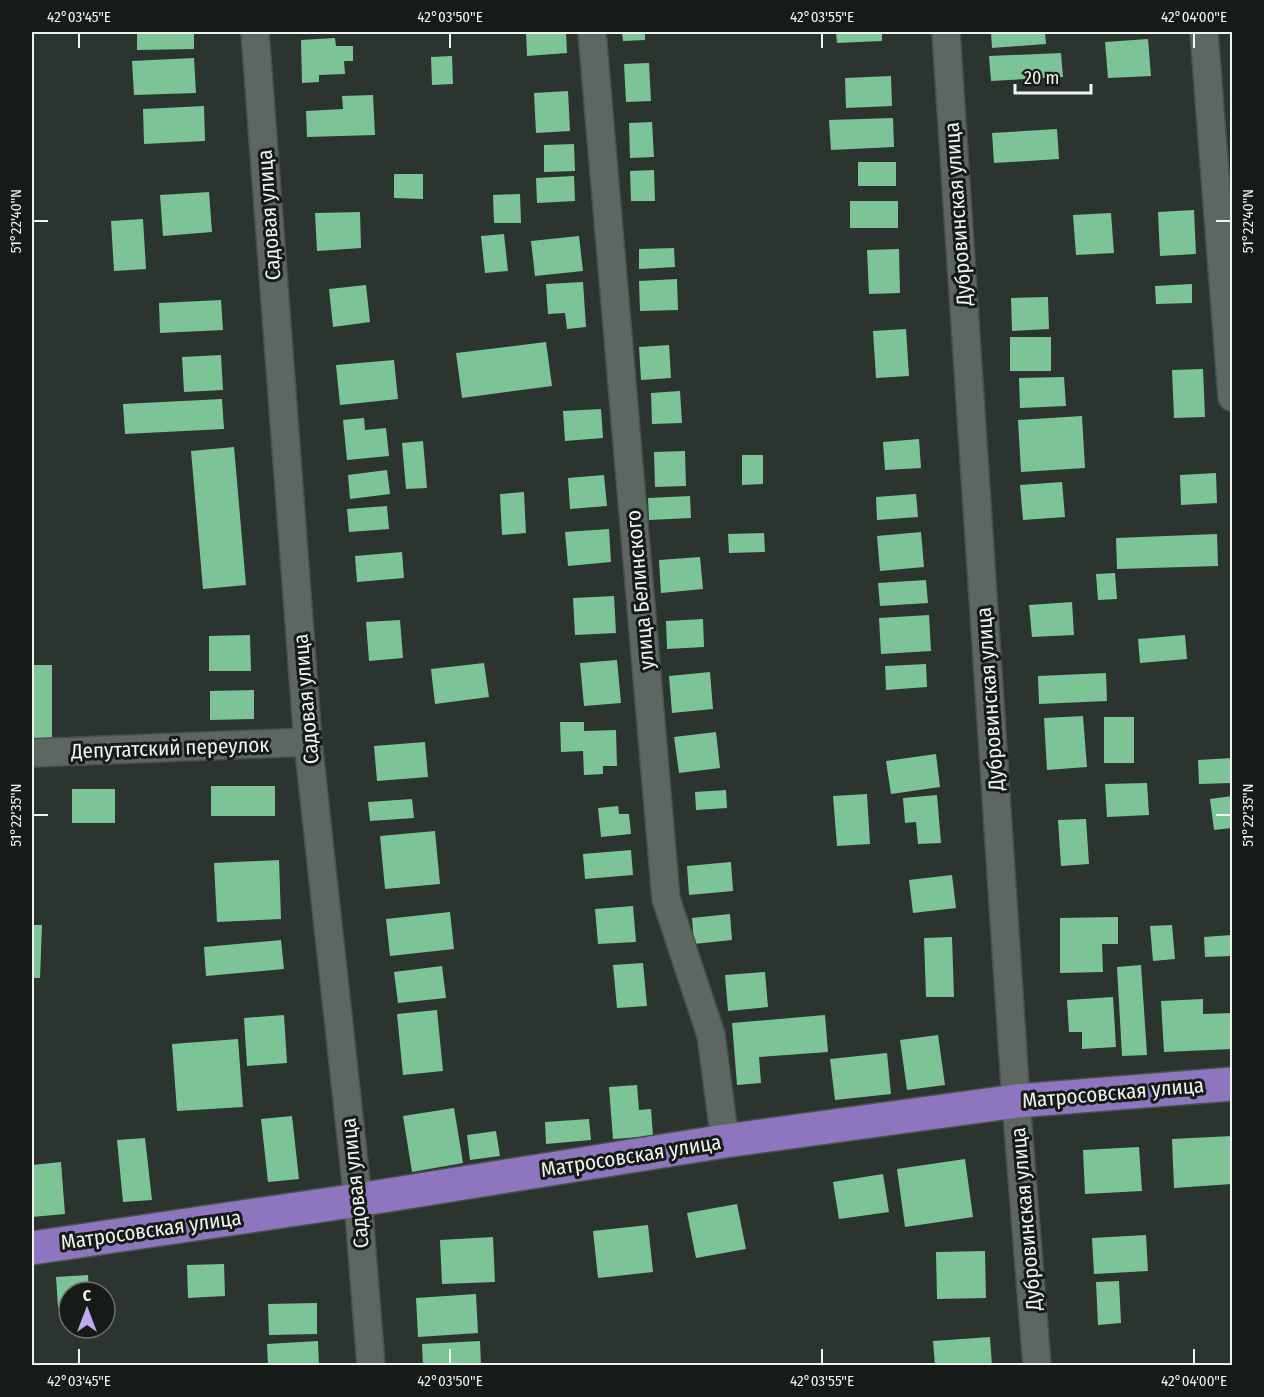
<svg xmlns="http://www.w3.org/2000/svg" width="1264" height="1397" viewBox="0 0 1264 1397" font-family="'Fira Sans Condensed',sans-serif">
<rect width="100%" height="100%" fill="#2b342e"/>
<path fill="#7cc498" d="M137,32h57v17l-57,1z
M526,32h40l1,21 -40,3z
M622,32h23v8l-22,1z
M836,32h46v9l-45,2z
M991,32h54l1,12 -54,4z
M335,38l1,8h17v15h-9l1,13 -26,1v7l-17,1 -1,-43z
M1148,39l3,37 -43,2 -3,-36z
M1061,53l2,24 -72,4 -2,-25z
M452,56l1,28 -21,1 -1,-28z
M194,58l2,35 -62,2 -2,-34z
M649,63l2,38 -25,1 -2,-38z
M891,76l1,30 -46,2 -1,-30z
M568,91l2,40 -34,2 -2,-40z
M373,95l2,40 -68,2 -1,-26 37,-2 -1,-13z
M204,106l1,35 -61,3 -1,-35z
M893,118l1,29 -63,3 -2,-30z
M652,122l2,35 -24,1 -1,-35z
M1057,129l2,30 -65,4 -2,-30z
M574,144l1,27 -31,1v-27z
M858,162h38v24h-38z
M654,170l1,31h-24l-1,-30z
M394,174h29v25l-29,-1z
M574,176l1,25 -38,2 -1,-25z
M209,192l3,40 -49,4 -3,-41z
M520,194l1,29h-27l-1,-28z
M850,201h48v27h-48z
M1194,210l2,44 -36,2 -2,-44z
M360,212l1,36 -44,3 -2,-38z
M1111,213l3,40 -38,2 -3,-40z
M143,219l3,50 -32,2 -3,-50z
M504,234l4,37 -23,2 -4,-37z
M579,236l4,35 -48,5 -4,-35z
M674,248l1,19 -36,2v-20z
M899,249l1,44 -31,1 -2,-44z
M677,279l1,31 -38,1 -1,-30z
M583,282l3,45 -19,2 -2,-16 -17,1 -2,-30z
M1192,284v19l-36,1 -1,-18z
M366,285l4,37 -37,5 -4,-38z
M1048,297l1,32 -37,2 -1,-33z
M221,300l2,30 -63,3 -1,-30z
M906,329l3,47 -33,2 -3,-47z
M1010,337h41v34h-41z
M546,342l6,44 -90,12 -6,-45z
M669,345l2,33 -30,2 -2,-33z
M221,355l2,35 -39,2 -2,-35z
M394,360l4,39 -58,6 -4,-40z
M1203,369l2,48 -31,1 -2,-48z
M1064,377l2,29 -46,2 -1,-30z
M680,391l2,32 -30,1 -1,-31z
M222,399l2,30 -99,5 -2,-30z
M601,409l2,29 -38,3 -2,-30z
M1082,416l3,52 -64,4 -3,-52z
M364,418l1,12 21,-2 3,28 -42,4 -4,-40z
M919,439l2,29 -36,2 -2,-28z
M423,441l4,47 -21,1 -4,-46z
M234,447l12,138 -43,4 -12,-138z
M685,451l1,35 -31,1 -1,-35z
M742,455h21v29l-21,1z
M387,470l3,24 -40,5 -2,-24z
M1216,473l1,30 -36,2 -1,-30z
M604,475l3,31 -37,3 -2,-31z
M1062,482l3,35 -42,3 -3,-35z
M524,492l2,41 -24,2 -2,-41z
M916,494l2,23 -41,3 -1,-23z
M690,496l1,22 -42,2 -1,-22z
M387,506l2,23 -40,3 -2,-23z
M609,529l2,33 -43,4 -3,-34z
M921,532l3,35 -44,4 -3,-35z
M764,533l1,19 -36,1 -1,-19z
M1217,534l1,32 -101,3 -1,-31z
M402,552l2,26 -47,4 -2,-26z
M700,557l3,32 -42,4 -2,-33z
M1115,573l2,26 -19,1 -2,-26z
M926,580l2,23 -48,3 -2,-23z
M614,596l2,37 -41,2 -2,-37z
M1072,602l2,33 -42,2 -3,-32z
M929,615l2,36 -50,3 -2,-36z
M703,619l1,28 -37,2 -1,-28z
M400,620l3,38 -34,3 -3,-39z
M250,635l1,36h-42v-35z
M1185,635l2,24 -47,4 -2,-24z
M617,660l4,43 -37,3 -4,-43z
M484,663l5,34 -54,7 -4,-35z
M926,664l1,23 -41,3 -1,-24z
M32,665h20v75h-20z
M710,672l3,37 -41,4 -3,-37z
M1106,673l1,28 -68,3 -1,-28z
M254,690v29l-44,1v-29z
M1083,716l4,51 -40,3 -3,-52z
M1104,717h30v46h-30z
M560,722h24v9l32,-1 1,36h-14v8l-19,1 -1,-24 -22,1z
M716,732l4,36 -41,5 -5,-36z
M425,742l3,35 -51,4 -3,-35z
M936,754l4,33 -49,7 -5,-33z
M1232,758v25l-33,1 -1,-24z
M1147,783l2,32 -42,2 -2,-33z
M211,786h64v30h-64z
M72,789h43v34h-43z
M726,790l1,18 -31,2 -1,-18z
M867,794l3,50 -33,2 -4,-50z
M937,795l4,48 -23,1 -2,-22 -11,1 -2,-25z
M1232,796v32l-18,2 -4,-31z
M412,799l2,19 -44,3 -2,-19z
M618,806l1,8h10l2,20 -30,3 -3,-29z
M1086,819l3,45 -28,2 -3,-46z
M435,831l5,53 -55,5 -5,-53z
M631,850l2,25 -48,4 -2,-25z
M279,860l2,59 -64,3 -3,-59z
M731,862l2,29 -44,4 -2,-29z
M952,875l4,33 -43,5 -4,-33z
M633,906l3,36 -38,2 -3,-35z
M450,912l4,37 -64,7 -4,-37z
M730,914l2,26 -38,4 -2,-26z
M1118,917v27h-16l1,28 -43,1v-55z
M32,925h10l-2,53h-8z
M1172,925l3,34 -22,2 -3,-35z
M1232,935v21l-27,1 -1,-20z
M952,937l2,60h-28l-2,-59z
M281,940l3,29 -78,7 -2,-29z
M643,963l4,43 -30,2 -4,-43z
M1141,965l6,90 -25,1 -5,-89z
M442,966l4,32 -48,5 -4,-31z
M765,972l3,35 -40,4 -3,-36z
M1113,997l3,50 -34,2v-17h-13l-2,-32z
M1203,999v15l29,-1v36l-68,3 -3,-51z
M437,1010l6,61 -40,4 -6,-61z
M284,1015l3,48 -40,3 -3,-48z
M825,1015l3,37 -69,5 2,26 -24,2 -5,-62z
M938,1035l7,50 -38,5 -7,-50z
M238,1039l5,68 -66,4 -5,-67z
M887,1053l4,41 -56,6 -5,-41z
M637,1085l2,25 12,-1 2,27 -40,3 -4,-52z
M454,1108l9,55 -51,9 -9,-56z
M292,1116l7,63 -31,3 -7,-63z
M589,1119l2,21 -45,4 -1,-22z
M496,1131l4,25 -30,4 -3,-25z
M1232,1136v48l-58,4 -2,-49z
M145,1138l7,62 -29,2 -6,-62z
M1139,1147l3,44 -57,3 -2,-44z
M965,1159l8,58 -68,10 -8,-58z
M61,1162l4,52 -33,3v-52z
M883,1174l6,38 -50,7 -6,-37z
M737,1204l9,45 -50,9 -9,-45z
M648,1225l5,47 -55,6 -5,-47z
M1146,1235l2,36 -54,3 -2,-36z
M493,1237l2,45 -53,2 -2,-44z
M985,1251l1,47 -49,1 -1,-47z
M224,1264l1,32 -37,2 -1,-33z
M88,1275l1,17h-20v14l-11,1 -2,-30z
M1119,1281l2,42 -23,2 -2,-43z
M476,1294l2,39 -60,4 -2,-39z
M317,1303v31l-48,1 -1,-31z
M990,1337l2,29h-57l-2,-25z
M318,1341l1,25h-51l-1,-22z
M480,1341l1,25h-58l-1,-22z"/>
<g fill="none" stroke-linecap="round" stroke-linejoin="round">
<g stroke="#48504b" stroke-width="30">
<path id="minor" d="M255,32l53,710 50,458 13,166
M592,32l74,867 45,136 14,106
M946,32l70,1069 21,265
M1204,32l28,365
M32,753l276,-11"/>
</g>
<g stroke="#48504b" stroke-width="36">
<path id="trunk" d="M32,1248l326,-48 367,-59 291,-40 216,-17"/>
</g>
<use href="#minor" stroke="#5d6761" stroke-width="27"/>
<use href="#trunk" stroke="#8d76bd" stroke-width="33"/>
</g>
<path fill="none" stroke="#eef4f0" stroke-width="2" d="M79,33v15M450,33v15M822,33v15M1194,33v15M33,221h15M1216,221h15M33,815h15M1216,815h15M79,1349v15M450,1349v15M822,1349v15M1194,1349v15"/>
<g text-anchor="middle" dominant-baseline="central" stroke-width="6" stroke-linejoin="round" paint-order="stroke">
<g font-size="21" fill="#eef4f0" stroke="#171b18">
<text transform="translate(958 214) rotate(-94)">Дубровинская улица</text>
<text transform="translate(269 215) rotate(-94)">Садовая улица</text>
<text transform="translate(640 590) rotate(-95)">улица Белинского</text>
<text transform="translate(306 699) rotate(-95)">Садовая улица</text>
<text transform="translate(990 699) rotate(-94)">Дубровинская улица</text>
<text transform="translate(170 748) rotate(-2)">Депутатский переулок</text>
<text transform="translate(1113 1093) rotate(-5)">Матросовская улица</text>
<text transform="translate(631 1156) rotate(-9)">Матросовская улица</text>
<text transform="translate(355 1183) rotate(-96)">Садовая улица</text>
<text transform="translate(1026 1219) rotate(-95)">Дубровинская улица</text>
<text transform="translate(151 1230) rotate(-8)">Матросовская улица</text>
</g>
</g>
<rect width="1264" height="1397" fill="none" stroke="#171b18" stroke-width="66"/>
<g transform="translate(87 1310)"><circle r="28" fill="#171b18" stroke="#6d726e" stroke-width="1.5"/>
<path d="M0-4.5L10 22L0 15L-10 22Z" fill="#c1a8f3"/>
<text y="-9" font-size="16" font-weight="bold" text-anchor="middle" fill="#eef4f0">С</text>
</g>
<path d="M1015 84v9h76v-9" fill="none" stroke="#eef4f0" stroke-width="3"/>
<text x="1024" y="84" font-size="18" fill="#eef4f0" stroke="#171b18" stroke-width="4.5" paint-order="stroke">20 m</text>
<rect x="33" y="33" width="1198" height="1331" fill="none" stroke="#eef4f0" stroke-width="2"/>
<g font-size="15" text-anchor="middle" fill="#eef4f0">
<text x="79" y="22">42°03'45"E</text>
<text x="450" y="22">42°03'50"E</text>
<text x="822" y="22">42°03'55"E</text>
<text x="1194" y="22">42°04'00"E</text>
<text transform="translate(16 221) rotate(-90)" y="5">51°22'40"N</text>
<text transform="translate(1248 221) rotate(-90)" y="5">51°22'40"N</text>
<text transform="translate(16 815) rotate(-90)" y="5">51°22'35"N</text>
<text transform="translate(1248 815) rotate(-90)" y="5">51°22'35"N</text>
<text x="79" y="1386">42°03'45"E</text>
<text x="450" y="1386">42°03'50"E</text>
<text x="822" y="1386">42°03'55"E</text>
<text x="1194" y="1386">42°04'00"E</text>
</g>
</svg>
